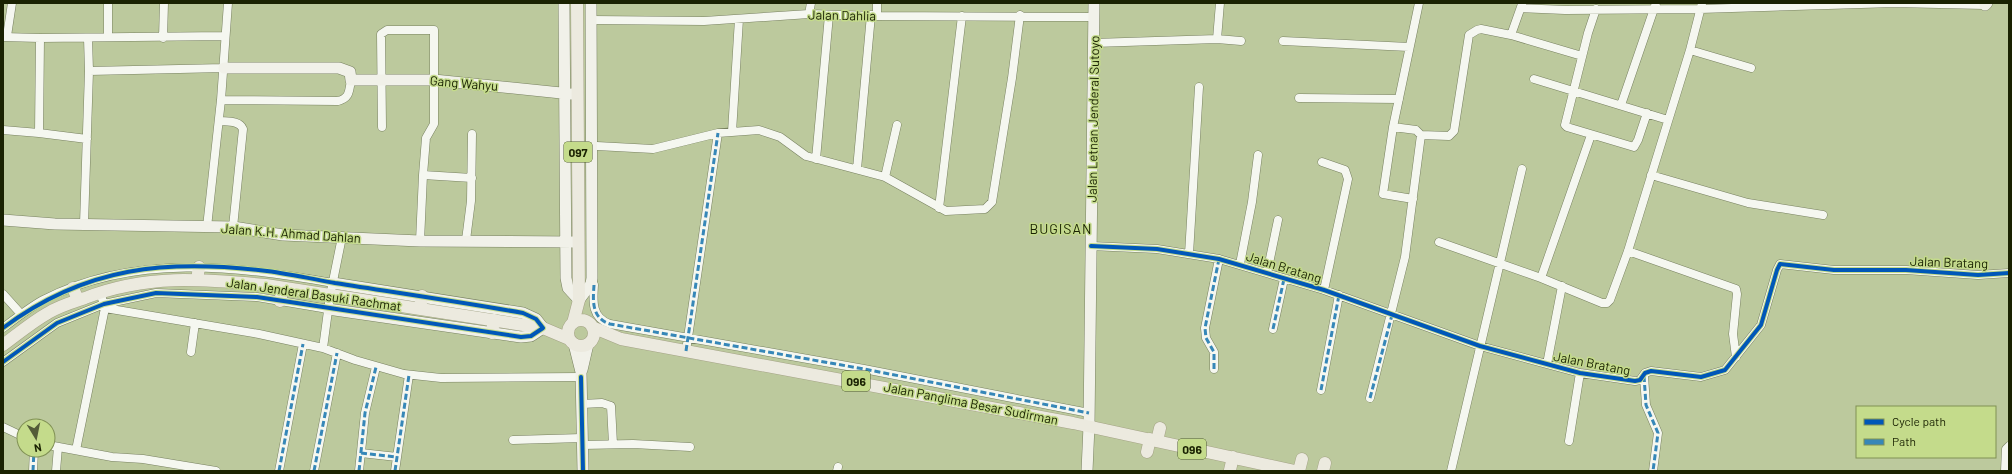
<svg xmlns="http://www.w3.org/2000/svg" width="2012" height="474" viewBox="0 0 2012 474" font-family="Barlow,sans-serif">
<rect width="100%" height="100%" fill="#bcc99d"/>
<g fill="none" stroke-linecap="round" stroke-linejoin="round">
<g stroke="#788161" stroke-width="9">
<path id="street" d="M1522,4l-11,31 71,21
M1521,8l44,2 135,-1 194,-6 91,2
M1596,9l-8,24 -23,92 2,2 67,20 4,-7 9,-27
M809,14l2,-11
M877,16v-13
M591,20l113,1 105,-7 68,2 217,1
M7,36l5,-33
M3,37l37,1 185,-2
M108,37v-34
M40,38l-1,95 48,6
M163,38l1,-35
M1217,39l3,-36
M1283,41l126,6
M1094,43l123,-4 24,2
M1690,50l61,18
M89,71l135,-3
M1534,79l134,41
M1299,98l100,1
M221,100l117,1c12,-3 11,-10 13,-21
M1621,105l35,-102
M219,121c8,1 20,-1 24,8l-10,98
M382,127l-1,-93 6,-4h47v94l-8,14 -3,37 -3,66
M1393,127l-10,67 30,5
M3,130l36,3
M732,132l7,-113
M1421,135l28,1 5,-5 15,-96 8,-5 4,-1 30,6
M578,145l75,4 65,-16 41,-3 21,7 26,19 79,21 61,34 39,-2 7,-7 20,-124 8,-63
M816,159l13,-144
M1322,162l23,8 3,9 -24,111
M857,169l14,-154
M423,175l49,3
M1651,175l97,28 75,12
M885,177l12,-52
M939,208l23,-192
M84,224l5,-153 -1,-33
M207,227l14,-127 7,-97
M466,240l5,-39 1,-67
M1439,242l102,36 61,25h5l3,-3 18,-49 62,-201 12,-47
M1091,246l66,3 62,10 105,31 156,56 100,27 55,8 5,-1 5,-7 6,-2 50,6 24,-7 36,-45 16,-55 3,-6 54,6h72l72,5 31,-2
M1628,251l108,38 1,5 -4,40 3,23
M1189,254l10,-167
M1240,264l12,-62 6,-47
M1267,273l11,-53
M1541,278l50,-143
M594,285c-1,15 -3,33 16,39l254,45 225,44
M100,292l5,16 154,26 64,14 32,12 49,14 37,4 140,-1
M3,294l18,20
M3,328c13,-10 26,-20 40,-28 92,-47 193,-34 290,-17
M1273,329l11,-50
M323,348l7,-52 12,-59
M686,351l32,-218
M191,352l4,-29
M3,362l54,-39 47,-19 52,-11 101,4 71,12
M1547,364l15,-78
M1214,369v-17l-8,-14 -1,-10 14,-69
M1644,376l2,29 12,28 -5,38
M1321,390l18,-95
M1370,398l35,-141 16,-122 -5,-5 -23,-3 26,-124
M582,404l20,-1 9,3 2,38
M3,427l21,10
M513,440l69,-2
M1569,441l11,-68
M48,445l64,12 31,2 73,12
M582,445l51,-1 57,3
M76,450l29,-142
M361,453l36,4
M33,471l1,-21
M56,471l2,-24
M279,471l24,-127
M314,471l23,-118
M359,471l6,-58 11,-46
M395,471l14,-96
M837,471l1,-4
M1451,471l71,-302
M2005,471l1,-22 3,-3"/>
</g>
<g stroke="#788161" stroke-width="12">
<path id="secondary" d="M564,3l2,275 2,10 11,12 12,-16 1,-6 -1,-275
M1985,5l2,-2
M224,68h115l11,4 1,8h83l137,14
M3,220l52,4 178,3 50,8 137,6 154,1
M328,309l193,28 10,-1 12,-8 -7,-9 -13,-6 -190,-30
M574,344l7,28 2,99
M582,370l6,-26
M1087,471l2,-45 5,-423"/>
</g>
<g stroke="#a4a386" stroke-width="13">
<path id="primary" d="M197,280l2,-13
M73,288l5,12
M280,301l3,-13
M420,309l2,-13
M568 333a13 13 0 1 1 26 0a13 13 0 1 1-26 0Z
M573,323l6,-23 -2,-297
M592,327l29,12 452,84 222,48
M492,333l2,-13
M3,345c15,-11 29,-23 45,-32 11,-7 25,-11 37,-15 62,-24 116,-19 181,-13l277,43 26,11
M1157,441l3,-13
M1147,452l3,-13
M1230,470l3,-13
M1299,471l3,-12
M1323,471l2,-8"/>
</g>
<use href="#street" stroke="#f5f7f0" stroke-width="8"/>
<use href="#secondary" stroke="#f1f1e9" stroke-width="11"/>
<use href="#primary" stroke="#eceadf" stroke-width="12"/>
<path stroke="#3687b8" stroke-width="3" stroke-dasharray="6 3" stroke-linecap="butt" d="M594,285c-1,15 -3,33 16,39l254,45 225,44
M1273,329l11,-50
M686,351l32,-218
M1214,369v-17l-8,-14 -1,-10 14,-69
M1644,376l2,29 12,28 -5,38
M1321,390l18,-95
M1370,398l22,-83
M361,453l36,4
M33,471l1,-21
M279,471l24,-127
M314,471l23,-118
M359,471l6,-58 11,-46
M395,471l14,-96"/>
<g stroke="#c4db8b" stroke-width="6">
<path id="cycleway" d="M1091,246l66,3 62,10 105,31 156,56 100,27 55,8 5,-1 5,-7 6,-2 50,6 24,-7 36,-45 16,-55 3,-6 54,6h72l72,5 31,-2
M3,328c83,-62 164,-69 264,-57 23,3 46,8 68,12 63,10 126,19 188,30l13,6 7,9 -12,8 -10,1 -264,-40 -101,-4 -52,11 -47,19 -54,39
M581,377l2,94"/>
</g>
<use href="#cycleway" stroke="#0057b8" stroke-width="4"/>
</g>
<g text-anchor="middle" dominant-baseline="central" stroke-width="3" stroke-linejoin="round" paint-order="stroke">
<g fill="#c4db8b" stroke="#4d5a2b" stroke-width="1">
<rect x="564" y="142" width="28" height="20" rx="3"/>
<rect x="842" y="371" width="28" height="20" rx="3"/>
<rect x="1178" y="439" width="28" height="20" rx="3"/>
</g>
<g font-size="12" font-weight="bold" fill="#1a2202">
<text x="578" y="152">097</text>
<text x="856" y="381">096</text>
<text x="1192" y="449">096</text>
</g>
<g font-size="13" fill="#1a2202" stroke="#c4db8b">
<text transform="translate(842 15) rotate(1)">Jalan Dahlia</text>
<text transform="translate(464 83) rotate(5)">Gang Wahyu</text>
<text transform="translate(1093 119) rotate(-89)">Jalan Letnan Jenderal Sutoyo</text>
<text transform="translate(291 233) rotate(4)">Jalan K.H. Ahmad Dahlan</text>
<text transform="translate(1949 262) rotate(2)">Jalan Bratang</text>
<text transform="translate(1284 267) rotate(17)">Jalan Bratang</text>
<text transform="translate(314 294) rotate(8)">Jalan Jenderal Basuki Rachmat</text>
<text transform="translate(1592 363) rotate(11)">Jalan Bratang</text>
<text transform="translate(971 403) rotate(11)">Jalan Panglima Besar Sudirman</text>
</g>
<g font-size="14" letter-spacing="1" fill="#1a2202" stroke="#c4db8b">
<text x="1061" y="228">BUGISAN</text>
</g>
</g>
<rect width="2012" height="474" fill="none" stroke="#1a2202" stroke-width="8"/>
<rect x="1856" y="406" width="140" height="52" fill="#c4db8b" stroke="#809154"/>
<rect x="1864" y="419" width="20" height="6" fill="#0057b8" stroke="#809154"/>
<text x="1892" y="426" font-size="12" fill="#1a2202">Cycle path</text>
<rect x="1864" y="439" width="20" height="6" fill="#3687b8" stroke="#809154"/>
<text x="1892" y="446" font-size="12" fill="#1a2202">Path</text>
<g transform="translate(36 438) rotate(170)"><circle r="19" fill="#c4db8b" stroke="#809154"/>
<path d="M0-3L7 15L0 10L-7 15Z" fill="#535c38"/>
<text y="-6" font-size="11" font-weight="bold" text-anchor="middle" fill="#1a2202">N</text>
</g>
</svg>
